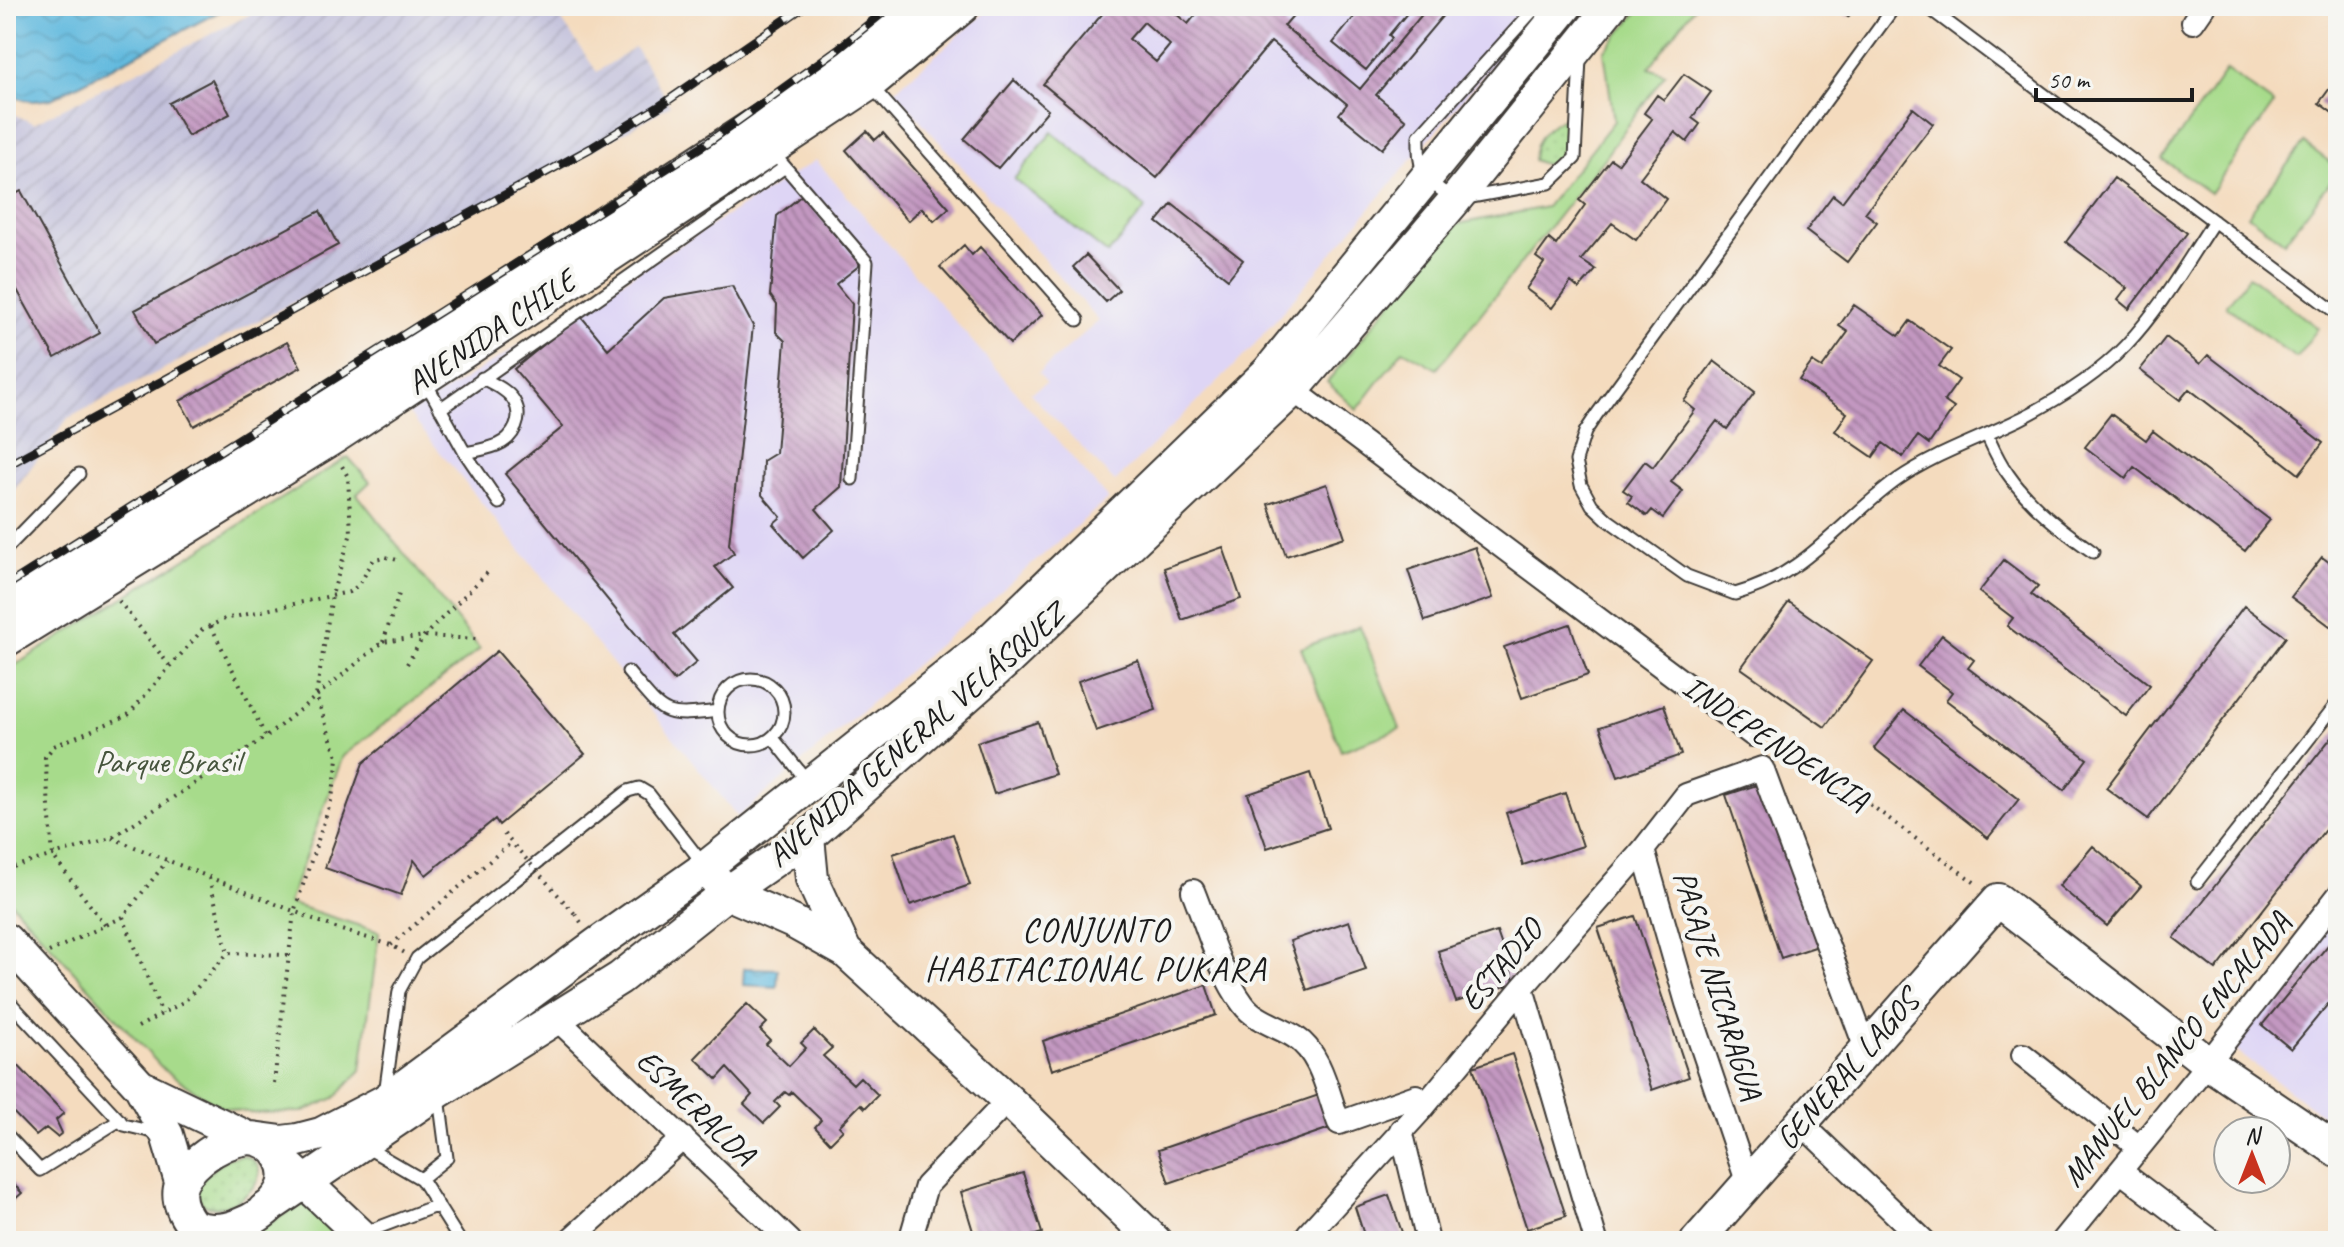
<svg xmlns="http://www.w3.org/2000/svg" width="2344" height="1247" viewBox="0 0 2344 1247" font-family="Caveat,sans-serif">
<defs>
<pattern id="industrial-furrows" width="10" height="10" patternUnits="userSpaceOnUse" patternTransform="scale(2)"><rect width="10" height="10" fill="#c3c1db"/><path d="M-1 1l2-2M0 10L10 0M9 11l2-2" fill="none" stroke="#a7a5bb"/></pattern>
<pattern id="grass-dots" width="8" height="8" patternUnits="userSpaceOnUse" patternTransform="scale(2)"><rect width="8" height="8" fill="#a7db8b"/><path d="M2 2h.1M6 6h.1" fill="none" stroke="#8fbb77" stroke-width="1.8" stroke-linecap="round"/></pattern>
<pattern id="water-waves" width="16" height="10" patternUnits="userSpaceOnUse" patternTransform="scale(2)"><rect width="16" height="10" fill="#60b9de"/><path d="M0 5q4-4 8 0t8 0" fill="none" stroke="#539ebe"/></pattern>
<pattern id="building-back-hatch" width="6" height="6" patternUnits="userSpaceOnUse" patternTransform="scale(2)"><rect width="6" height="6" fill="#c398c1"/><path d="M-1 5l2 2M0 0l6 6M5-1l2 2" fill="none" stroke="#9e7b9c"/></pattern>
</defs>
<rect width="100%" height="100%" fill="#f6f6f2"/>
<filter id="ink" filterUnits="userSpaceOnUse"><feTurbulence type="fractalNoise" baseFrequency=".0125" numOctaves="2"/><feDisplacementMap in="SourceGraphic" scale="16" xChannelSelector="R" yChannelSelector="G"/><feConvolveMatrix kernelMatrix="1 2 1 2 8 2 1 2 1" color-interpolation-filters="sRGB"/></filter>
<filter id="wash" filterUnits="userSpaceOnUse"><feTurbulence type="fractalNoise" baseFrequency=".006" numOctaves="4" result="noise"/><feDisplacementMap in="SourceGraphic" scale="32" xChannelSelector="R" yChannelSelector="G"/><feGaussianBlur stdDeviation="1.8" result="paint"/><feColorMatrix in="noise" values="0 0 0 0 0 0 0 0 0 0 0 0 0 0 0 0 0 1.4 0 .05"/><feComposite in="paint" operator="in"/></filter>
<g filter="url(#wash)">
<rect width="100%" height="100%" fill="#f4dbbe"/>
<path fill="#ded5f5" d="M993,6h549l-294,346 -133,130 -85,-89 17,-10 -9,-10 61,-52 -205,-230z
M816,160l292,339 -370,318 -329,-403z
M2338,914v213l-106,-79z"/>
<path fill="url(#industrial-furrows)" d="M267,6h285l45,66 38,-25 35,58 -54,32 -548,281 -62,83v-390l28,12z"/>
<path fill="url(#grass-dots)" stroke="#627c54" stroke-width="2" d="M1561,119h9c7,23 -1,29 -18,45h-9l-10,-4c1,-20 11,-31 28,-41z
M242,1155c44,13 -8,63 -38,50l-8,-11 1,-12 29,-23z"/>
<path fill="#a7db8b" stroke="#627c54" stroke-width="2" d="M1643,6h52l-46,62 16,6 -63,87 -165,208 -34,-19 -46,60 -30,-28 126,-157 93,-18 68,-86 -10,-70z
M2226,70l48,34 -64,89 -48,-34z
M1052,132l94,76 -38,46 -94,-75z
M2304,143l34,25v4l-54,70 -36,-27z
M2249,276l69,52 -22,30 -70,-52z
M348,457l22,25 -13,12 123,155 -137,107 -55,147 91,29 -18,138 -26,28 -33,14 -50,1 -33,-6 -56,-38 -157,-172v-226z
M1360,626l40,103 -59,22 -40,-103z
M301,1204l8,1 38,36h-106z"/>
<path fill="url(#water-waves)" stroke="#3e6a7d" stroke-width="2" d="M6,6h224l-179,93 -18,2 -27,-5z
M744,968l34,1 -1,18 -34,-2z"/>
<g id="blocks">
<path fill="url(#building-back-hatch)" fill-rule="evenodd" d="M1109,6h58l21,18 15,-18h98l-17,20 76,63 69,-83h7l9,7 -69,82 30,25 -24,29 -43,-35 8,-10 -76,-62 -114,136 -114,-94zM1144,22l26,23 -14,17 -27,-23z
M1363,6h50l-24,29 3,3 -26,32 -33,-27z
M1833,6h23l-8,11z
M1684,74l27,18 -19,26 8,6 -13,18 -12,-10 -35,46 26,21 -30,41 -24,-17 -31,37 15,10 -17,19 -8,-7 -19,26 -26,-19 18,-26 -8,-6 13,-18 7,6 29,-40 -6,-5 32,-41 7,5 34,-45 -8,-6 13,-18 7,5z
M2338,77v40l-19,-14z
M212,80l18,34 -42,22 -19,-33z
M1014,80l34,30 -50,58 -34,-29z
M1913,108l20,16 -68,89 12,9 -30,40 -41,-31 27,-36 9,7z
M867,131l8,9 8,-7 66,75 -15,13 -12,-13 -14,13 -62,-71z
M2114,178l73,55 -58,76 -11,-9 9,-12 -61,-46z
M21,191l79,142 -45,25 -49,-88v-71z
M802,195l58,70 -24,19 16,20 -11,183 -25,22 18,21 -31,28 -30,-34 8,-7 -19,-22 1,-34 13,-8 9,-112 -9,-9 1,-27 -7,-10 7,-79z
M1172,204l71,56 -15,19 -71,-57z
M320,211l18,34 -184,99 -19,-34z
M964,245l8,10 8,-8 62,68 -32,29 -70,-77z
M1086,255l33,35 -13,12 -33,-35z
M732,286l21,40 -24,218 5,9 -19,14 18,21 -59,47 23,27 -23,19 -169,-207 58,-47 -49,-58 66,-54 28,34 56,-51z
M1854,305l45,31 11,-15 41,29 -12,16 20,14 -15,21 10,7 -25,36 -11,-8 -15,21 -20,-14 -10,14 -38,-26 12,-18 -48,-33 13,-18 10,6 26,-36 -9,-6z
M2166,337l34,27 8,-9 115,88 -24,31 -110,-85 -9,11 -40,-30z
M287,342l14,25 -107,59 -14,-25z
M1714,361l41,31 -28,37 -10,-8 -46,61 12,9 -20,27 -11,-8 -5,6 -19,-14 4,-6 -9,-6 22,-29 8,6 42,-57 -11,-9z
M2111,414l35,26 7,-9 117,89 -25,31 -111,-84 -8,11 -41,-31z
M1327,484l18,53 -59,19 -18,-52z
M1223,547l18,52 -59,21 -18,-52z
M1475,547l18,51 -68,23 -17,-51z
M2322,557l16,12v63l-47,-35z
M2004,560l34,26 -7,8 119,91 -24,31 -119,-90 6,-8 -34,-26z
M1789,602l84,59 -48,66 -84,-59z
M2244,606l42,31 -138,182 -42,-31z
M1570,624l18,51 -66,23 -18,-51z
M1942,635l32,25 -6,8 119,91 -23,31 -118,-90 6,-8 -34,-26z
M497,651l88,103 -86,71 -4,-6 -69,56 -12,-15 -13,35 -76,-27 38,-105z
M1138,660l18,50 -60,21 -18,-50z
M1664,705l17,50 -63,22 -18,-50z
M1904,710l115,89 -31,39 -114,-90z
M1038,722l17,52 -61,20 -17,-52z
M2338,729v84l-122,157 -42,-32z
M1310,773l18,55 -61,20 -19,-54z
M1766,782l55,163 -40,13 -55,-163z
M1565,793l18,53 -60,19 -17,-52z
M953,834l17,51 -60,20 -17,-51z
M2093,846l48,40 -34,40 -48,-40z
M1635,916l54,161 -37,13 -54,-162z
M1349,921l17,49 -59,20 -17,-49z
M1497,932l18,51 -59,19 -18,-51z
M2338,933v59l-47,57 -29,-24z
M1206,985l10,30 -164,55 -9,-29z
M747,1004l20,19 -7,7 10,10 -4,4 23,22 17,-18 -5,-5 13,-13 18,18 -9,8 30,28 7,-7 18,18 -13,13 -4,-4 -22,22 4,4 -13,13 -15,-16 6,-7 -29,-28 -3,3 -4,-3 -10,10 5,5 -16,16 -20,-19 8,-9 -25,-27 -10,11 -22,-21z
M6,1053l58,60 -8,7 6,13 -5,4 -11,-9 -10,8 -30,-31z
M1512,1054l54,162 -39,13 -54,-162z
M1319,1095l11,33 -161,55 -11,-33z
M1023,1173l19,60 -26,8h-40l-15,-49z
M6,1176l16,17 -16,14z
M1389,1195l16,46h-39l-11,-34z"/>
</g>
</g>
<g filter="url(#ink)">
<use href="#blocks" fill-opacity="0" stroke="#3c3934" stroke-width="2"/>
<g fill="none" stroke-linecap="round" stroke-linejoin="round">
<g stroke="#3c3934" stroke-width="15">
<path id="lane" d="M1537,6l-118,130c-1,40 6,43 36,64l94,-17 26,-25 5,-100
M1895,6l-298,408 -12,18 -9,29 5,24 11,20 16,15 79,56 48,18c71,-19 105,-73 162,-114 39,-27 83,-41 125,-62 37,-19 76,-43 104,-73 35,-37 60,-82 88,-124
M1926,6l412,308
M872,87l206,233
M780,161l87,101 -15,217
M425,381l40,72 34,50
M440,409l345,-242
M1987,435c6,13 12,27 21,39 22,32 54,56 85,78
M465,453c11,-2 22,-4 32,-8 17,-7 27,-27 17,-44 -6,-11 -21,-17 -32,-23
M6,549l73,-75
M628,672c37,43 32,46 90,39
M718 712a33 33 0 1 1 66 0a33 33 0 1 1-66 0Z
M773,738l35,44
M2197,882l141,-180
M6,998l118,127 33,8
M385,1094l14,-103 18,-33 211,-167 11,-3 10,6 55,71
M6,1134l34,36 80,-50
M364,1146l57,33 39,62
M421,1179l26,-21 -8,-61
M364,1233l74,-28"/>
</g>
<g stroke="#3c3934" stroke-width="26">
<path id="street" d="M2193,22l11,-16
M1293,390l460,345
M1643,850l44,153 61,181
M1193,891c15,37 26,81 50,113 12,17 35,22 52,33 27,17 33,58 44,86l77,-27 5,14
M1522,988l74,253
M557,1019l233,222
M2023,1055l116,92
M1801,1123l123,118
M1401,1130l27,111
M2120,1171l92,70
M1308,1234l113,-124 101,-122 121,-138 43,-55 76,-27 104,281
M569,1241l114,-103
M910,1241l16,-55 82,-86
M2063,1241l145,-178 130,-167"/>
</g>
<g stroke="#3c3934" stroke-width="36">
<path id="secondary" d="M808,837l4,42 33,72
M716,880l11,13 66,29 52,29 163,149 147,141
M6,940l134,146 27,49 14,47
M140,1086l108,52
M248,1138c29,0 49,34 30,59 -18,24 -59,42 -86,28 -20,-27 -16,-45 9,-66 14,-11 29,-19 47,-21z
M252,1138l30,4 16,-2 23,-6 62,-32 214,-158 109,-77 276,-219 286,-276 298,-366
M291,1169l76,72
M264,1210l174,-118 182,-114 107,-85 81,-56 201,-178 284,-269 162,-190 156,-194
M1697,1241l301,-341 210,163 130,88"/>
</g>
<g stroke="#3c3934" stroke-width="38">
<path id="primary" d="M6,606l459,-291 383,-250 70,-59
M6,639l330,-204 533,-352 93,-77"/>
</g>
<path stroke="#3c3934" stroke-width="4" stroke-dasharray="2 6" stroke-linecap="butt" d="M119,601l50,64
M211,626l55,111
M383,642l17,-51
M407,664l17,-28 64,-64
M1772,737l9,1 197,147
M112,838l226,91 53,16 14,8
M6,869l105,-31 155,-101 117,-95 41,-6 53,3
M209,878l19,75
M575,914l8,11
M123,917l39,97
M105,925l-52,-69 -8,-99 9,-11 74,-31 75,-86 22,-10 124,-27 10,-7 15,-26 12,-2 15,4
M391,945l121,-103
M49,952l74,-35 44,-56
M138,1027l47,-26 43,-48 60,2
M274,1083l20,-171 38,-114 6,-39 -22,-63 16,-101 19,-62 -3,-56 -7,-13"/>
<use href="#lane" stroke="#fff" stroke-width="11"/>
<use href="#street" stroke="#fff" stroke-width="22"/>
<use href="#secondary" stroke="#fff" stroke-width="32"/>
<use href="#primary" stroke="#fff" stroke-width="34"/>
<g stroke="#1c1c1c" stroke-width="9">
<path id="rail" d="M6,466l585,-318 69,-42 145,-100
M6,586l701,-443 131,-94 53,-43"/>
</g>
<use href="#rail" stroke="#f6f6f2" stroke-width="6" stroke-dasharray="18" stroke-linecap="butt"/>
<path stroke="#3c3934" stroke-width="4" stroke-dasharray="2 6" stroke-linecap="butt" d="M504,834l71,80"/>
</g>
</g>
<g text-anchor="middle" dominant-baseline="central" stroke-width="8" stroke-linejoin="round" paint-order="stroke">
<g font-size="32" fill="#1c1c1c" stroke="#f6f6f2">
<text transform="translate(491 332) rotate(-34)">AVENIDA CHILE</text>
<text transform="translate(916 735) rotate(-41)">AVENIDA GENERAL VELÁSQUEZ</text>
<text transform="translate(1776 743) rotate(34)">INDEPENDENCIA</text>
<text transform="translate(1501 965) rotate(-50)">ESTADIO</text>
<text transform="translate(1718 985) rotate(73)">PASAJE NICARAGUA</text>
<text transform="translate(2176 1049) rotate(-51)">MANUEL BLANCO ENCALADA</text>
<text transform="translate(1847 1070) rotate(-49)">GENERAL LAGOS</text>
<text transform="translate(696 1107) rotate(44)">ESMERALDA</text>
</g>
<g font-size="32" fill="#46553d" stroke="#f6f6f2">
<text x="168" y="761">Parque Brasil</text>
</g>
<g font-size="34" letter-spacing="2" fill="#1c1c1c" stroke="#f6f6f2">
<text x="1096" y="929">CONJUNTO<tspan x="1096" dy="39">HABITACIONAL PUKARA</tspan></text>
</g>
</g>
<rect width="2344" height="1247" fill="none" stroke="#f6f6f2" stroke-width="32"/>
<g transform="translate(2252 1155)"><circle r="38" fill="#f6f6f2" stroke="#9f9f9c" stroke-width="2"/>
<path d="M0-6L14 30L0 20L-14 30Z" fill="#c8321e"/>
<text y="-12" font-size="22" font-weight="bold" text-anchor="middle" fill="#1c1c1c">N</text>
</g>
<path d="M2036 88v12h156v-12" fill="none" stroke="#1c1c1c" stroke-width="4"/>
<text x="2048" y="88" font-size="24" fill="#1c1c1c" stroke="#f6f6f2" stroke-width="6" paint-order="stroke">50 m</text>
</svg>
